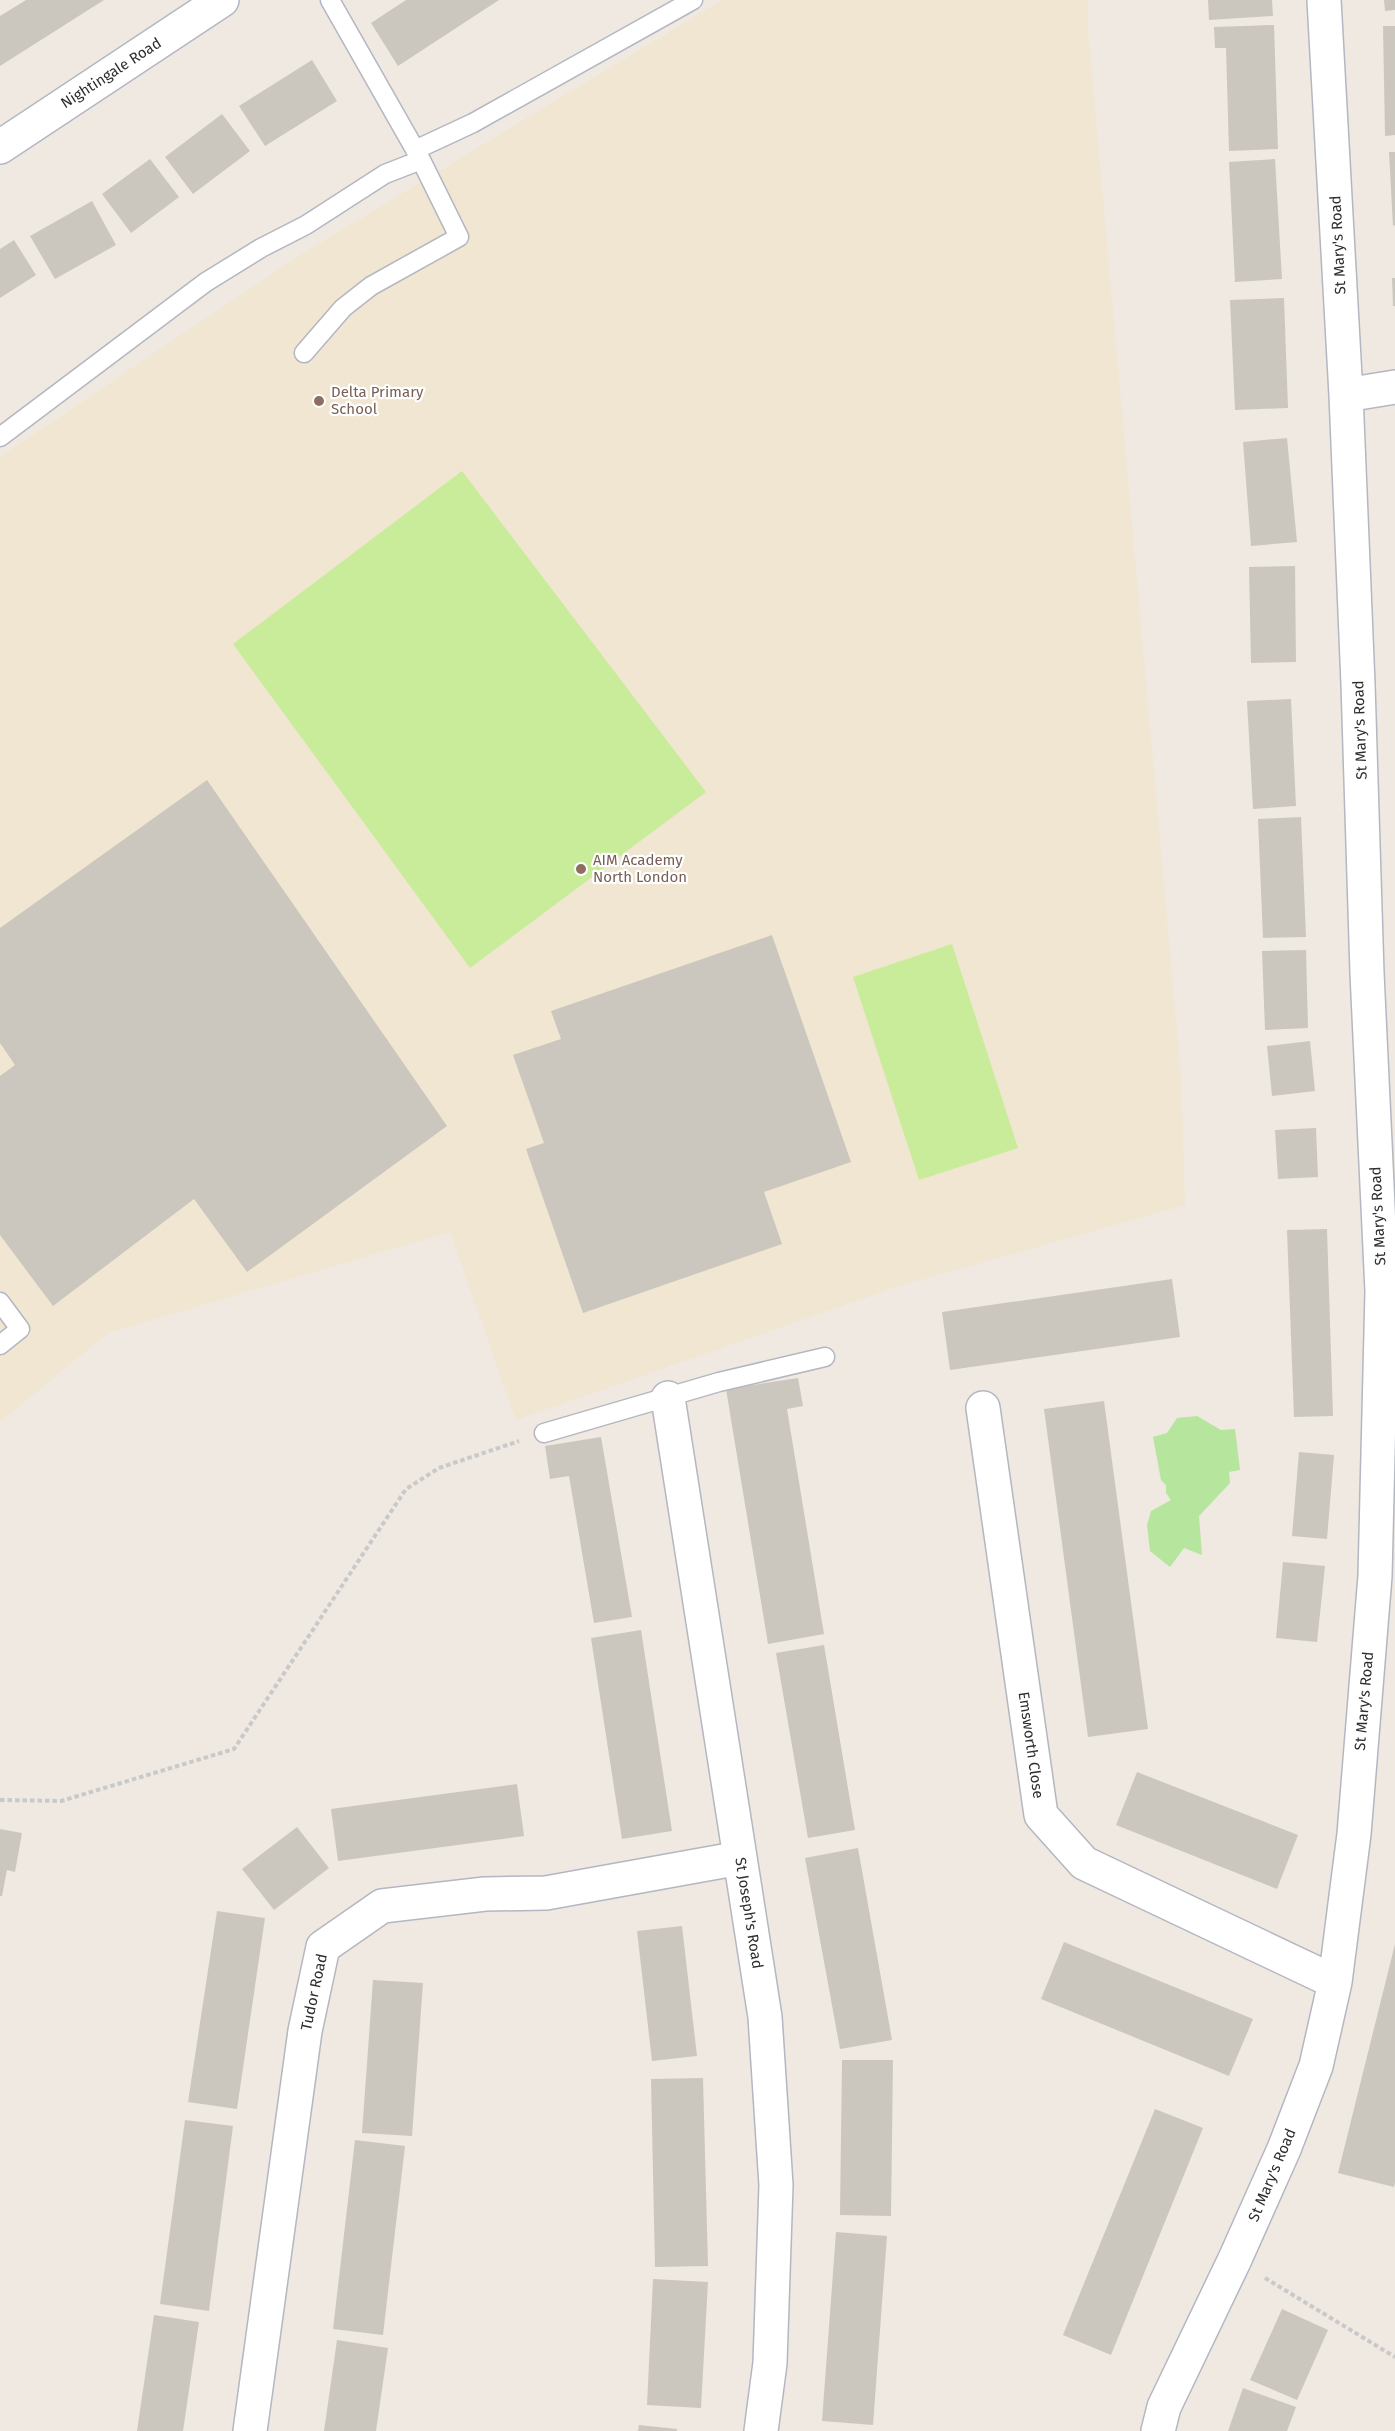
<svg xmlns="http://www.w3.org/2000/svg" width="1395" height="2431" viewBox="0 0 1395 2431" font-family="'Fira Sans',sans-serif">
<rect width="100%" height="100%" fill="#efe9e1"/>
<path fill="#f0e6d1" d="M722,0h366v30l93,1047 4,128 -289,82 -380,133 -66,-188 -342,101 -108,89v-965l297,-200z"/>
<path fill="#b6e59e" d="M1197,1416l24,14 14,-1 5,41 -11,2 1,11 -31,33 3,39 -18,-7 -14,19 -20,-16 -3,-26 4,-14 20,-11 -5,-7v-8l-5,-5 -8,-43 14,-4 10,-15z"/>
<path fill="#c9ec9a" d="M462,471l244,321 -236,176 -237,-324z
M952,944l66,204 -99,32 -66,-203z"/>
<path fill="#cbc7bf" d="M26,0h78l-104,66v-50z
M406,0h93l-101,66 -27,-43z
M1208,0h64l1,16 -64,4z
M1384,0h11v10l-10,1z
M1274,25l4,124 -49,2 -3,-103h-11l-1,-21z
M1383,26h12v109l-10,1z
M312,60l25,41 -72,45 -26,-40z
M222,114l28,37 -57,43 -28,-37z
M1389,152h6v73l-2,1z
M150,159l29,38 -48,36 -29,-39z
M1275,159l7,120 -47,3 -6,-120z
M92,201l24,44 -61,34 -25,-43z
M14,240l22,35 -36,23v-49z
M1392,278h3v28h-2z
M1284,298l4,110 -53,2 -5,-110z
M1287,438l10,104 -46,4 -8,-104z
M1295,566l1,96 -45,1 -2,-96z
M1291,699l5,107 -43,3 -6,-108z
M207,780l240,346 -200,146 -53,-73 -141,107 -53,-71v-159l15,-11 -15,-22v-115z
M1301,817l5,120 -43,1 -5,-119z
M772,935l79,227 -87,30 18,52 -199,69 -57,-164 18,-6 -31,-88 48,-16 -10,-28z
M1306,950l2,78 -43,2 -3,-79z
M1310,1041l5,50 -43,5 -5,-50z
M1316,1128l2,49 -40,2 -3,-49z
M1327,1229l6,187 -39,1 -7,-187z
M1172,1279l8,58 -230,33 -8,-58z
M798,1378l5,28 -16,3 37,225 -56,10 -42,-255z
M1104,1401l44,328 -60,8 -44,-328z
M601,1437l31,180 -38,6 -25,-147 -19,3 -5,-33z
M1299,1452l35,3 -7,84 -35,-3z
M1283,1562l42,4 -8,76 -41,-4z
M641,1630l31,201 -50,8 -31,-201z
M824,1645l31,185 -47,8 -32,-185z
M1137,1772l161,63 -21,54 -161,-64z
M517,1784l7,52 -186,25 -7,-52z
M297,1827l32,41 -55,42 -32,-41z
M0,1829l22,4 -7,39 -8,-2 -5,26h-2z
M858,1848l34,192 -52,9 -35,-191z
M217,1911l48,7 -28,191 -49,-7z
M682,1926l15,130 -45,5 -15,-130z
M1064,1942l189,77 -24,57 -188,-77z
M1395,1944v239l-1,4 -56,-14z
M373,1980l50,3 -11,153 -50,-3z
M842,2060h51l-2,156 -51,-1z
M703,2078l5,188 -53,1 -4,-188z
M1155,2109l48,19 -92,227 -48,-20z
M185,2120l48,6 -24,185 -49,-7z
M355,2140l50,6 -22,189 -50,-6z
M836,2232l51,4 -14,189 -51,-4z
M653,2279l55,3 -7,126 -54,-3z
M1282,2309l46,21 -31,70 -47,-20z
M154,2315l45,7 -16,109h-46z
M337,2340l51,8 -12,83h-52z
M1243,2388l53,19 -9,24h-59z
M639,2425l38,4v2h-39z"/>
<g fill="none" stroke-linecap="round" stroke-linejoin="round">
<g stroke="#b4b7c1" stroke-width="21">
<path id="service" d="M415,150l58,-27 220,-123
M304,353l39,-45 28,-22 88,-49 -38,-77 -91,-160
M0,437l206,-155 55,-34 45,-23 79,-51 36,-14
M0,1302l20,27 -20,16
M544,1433l175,-51 106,-25"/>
</g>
<g stroke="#b4b7c1" stroke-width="36">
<path id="minor" d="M1346,395l49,-8
M668,1398l97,619 11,168 -6,178 -9,68
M983,1408l58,407 43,48 251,119
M250,2431l55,-400 18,-84 59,-41 103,-12 61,-1 194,-35
M1158,2431l6,-24 71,-148 49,-110 32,-83 19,-84 19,-148 21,-258 7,-285 -15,-318 -9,-289 -12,-289 -22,-395"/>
</g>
<g stroke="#b4b7c1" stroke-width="36">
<path id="secondary" d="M0,147l222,-147"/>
</g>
<path stroke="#c9c9c9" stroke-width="4" stroke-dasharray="4.5 3" stroke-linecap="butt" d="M0,1800l61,1 173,-52 172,-260 33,-21 80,-27
M1265,2278l130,79"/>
<use href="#service" stroke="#fff" stroke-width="18"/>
<use href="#minor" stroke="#fff" stroke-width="33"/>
<use href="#secondary" stroke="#fff" stroke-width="33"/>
</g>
<g fill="#8d6e63" stroke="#fff" stroke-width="2">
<circle cx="319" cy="401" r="6"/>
<circle cx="581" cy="869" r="6"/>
</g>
<g text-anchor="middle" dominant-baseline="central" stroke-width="4.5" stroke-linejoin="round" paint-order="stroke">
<g font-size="15" fill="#2e2e2e" stroke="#fff">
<text transform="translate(111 73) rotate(-33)">Nightingale Road</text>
<text transform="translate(1338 245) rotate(-93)">St Mary's Road</text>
<text transform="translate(1360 730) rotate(-92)">St Mary's Road</text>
<text transform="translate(1378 1216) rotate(-93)">St Mary's Road</text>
<text transform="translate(1364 1701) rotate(-85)">St Mary's Road</text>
<text transform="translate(1031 1745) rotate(82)">Emsworth Close</text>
<text transform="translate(749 1913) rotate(81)">St Joseph's Road</text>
<text transform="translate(314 1992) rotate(-78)">Tudor Road</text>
<text transform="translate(1272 2175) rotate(-67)">St Mary's Road</text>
</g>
<g font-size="15" fill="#785e54" stroke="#fff" text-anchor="start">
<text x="331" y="392">Delta Primary<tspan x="331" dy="17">School</tspan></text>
<text x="593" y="860">AIM Academy<tspan x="593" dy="17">North London</tspan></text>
</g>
</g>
</svg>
